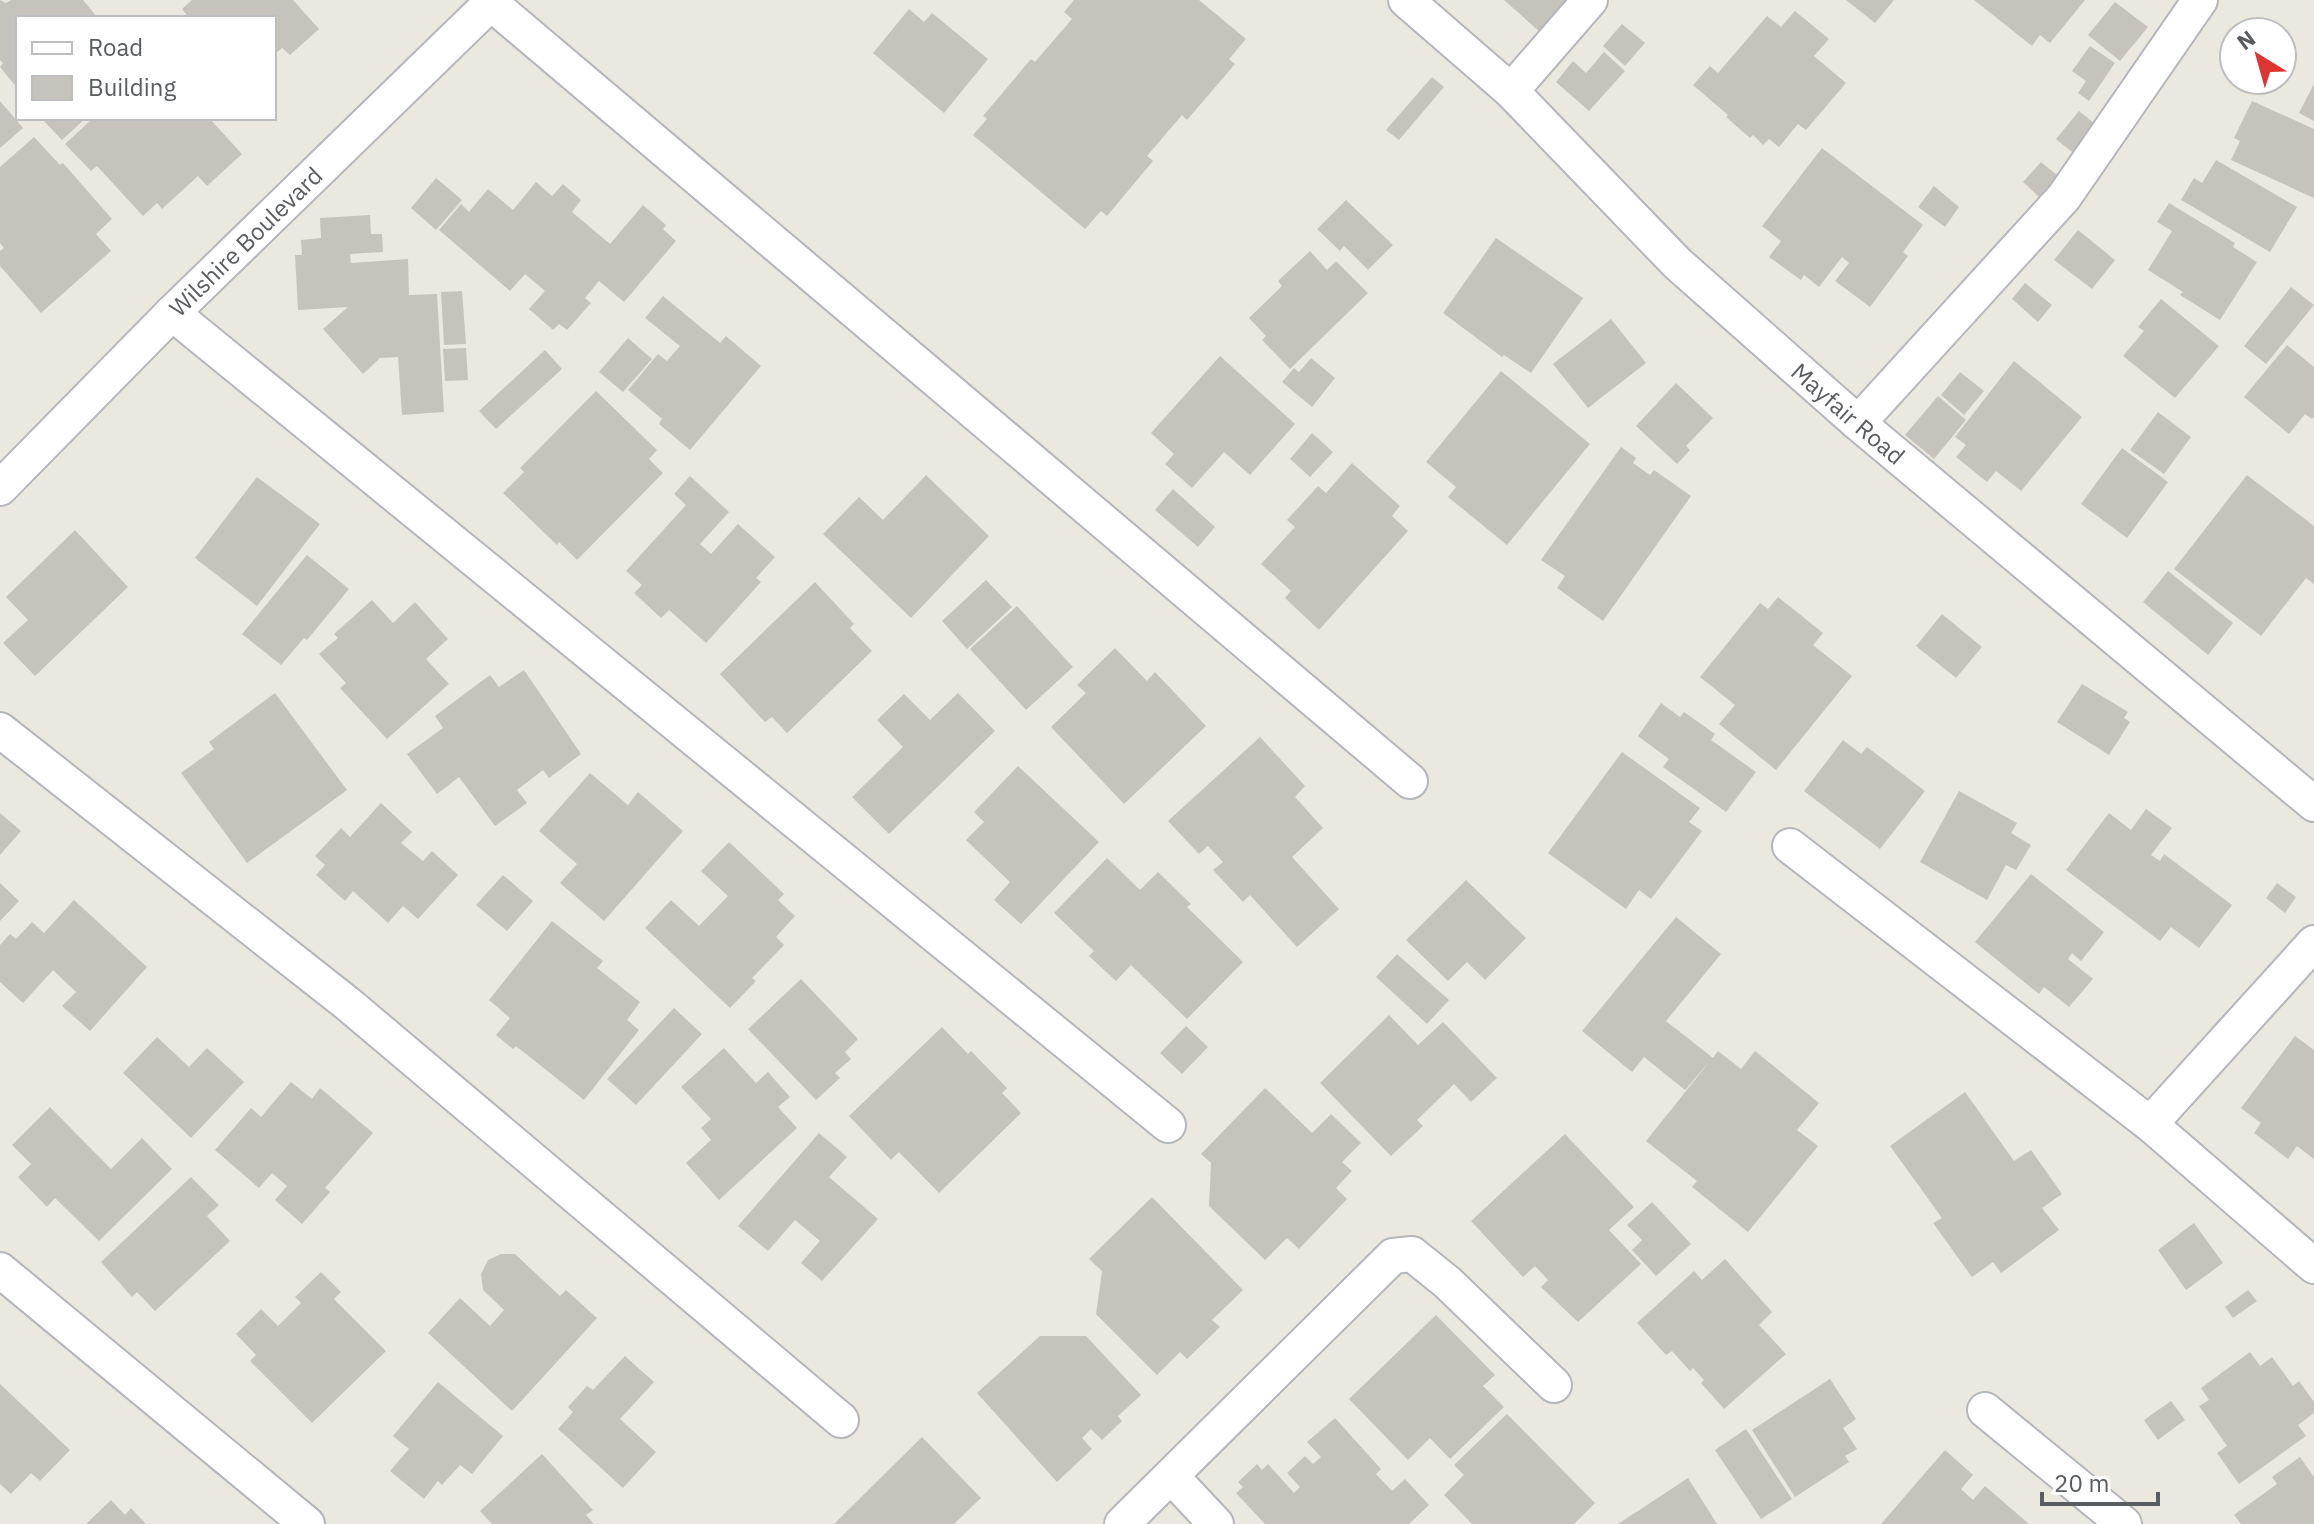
<svg xmlns="http://www.w3.org/2000/svg" width="2314" height="1524" viewBox="0 0 2314 1524" font-family="'IBM Plex Sans',sans-serif">
<rect width="100%" height="100%" fill="#ebe8e0"/>
<path fill="#c6c3bd" d="M0,0l6,3 5,-3h72l15,18h-80v71l-18,-22 3,-4 -3,-3z
M192,0h101l26,29 -29,26 -8,-7 -8,7v-37h-85l-7,-9z
M1074,0h125l47,39 -17,20 6,5 -48,56 -5,-5 -35,41 6,5 -46,55 -6,-5 -16,18 -112,-94 14,-16 -4,-3 48,-57 4,3 37,-43 -8,-7z
M1504,0h67l-30,33z
M1846,0h48l-19,23z
M1974,0h111l-35,43 -10,-8 -8,11z
M2115,2l33,25 -28,34 -32,-26z
M909,9l15,13 8,-9 56,46 -44,54 -71,-60z
M1795,11l34,28 -15,17 32,27 -40,47 -8,-6 -19,23 -10,-8 -6,6 -10,-10 -3,3 -24,-21 2,-2 -35,-30 17,-19 8,7 49,-57 14,11z
M1622,24l23,19 -20,23 -22,-20z
M2090,46l25,17 -26,38 -11,-8 8,-12 -14,-10z
M1604,52l21,19 -36,40 -33,-29 17,-21 13,12z
M1432,77l12,10 -45,53 -13,-10z
M2314,84v37l-15,-8z
M0,101l23,27 -23,20z
M2252,101l62,28v69l-83,-38 9,-19 -6,-3z
M2079,111l20,16 -23,28 -20,-16z
M46,118h40l-24,22 -19,-20z
M93,118h116l33,36 -35,32 -9,-10 -36,33 -5,-6 -14,13 -46,-50 -6,5 -26,-27z
M34,137l26,28 3,-2 49,56 -16,15 15,17 -70,62 -41,-47v-15l4,-3 -4,-5v-76z
M1822,148l101,77 -20,27 5,4 -38,51 -35,-26 14,-18 -7,-6 -23,30 -15,-12 -3,5 -32,-23 12,-16 -19,-15z
M2216,160l81,47 -27,45 -89,-52 13,-22 8,5z
M2041,162l17,14 -19,21 -16,-15z
M436,178l26,22 -26,30 -25,-22z
M536,182l16,14 11,-12 18,16 -9,12 38,32 33,-39 23,20 -3,4 13,12 -52,61 -25,-21 -14,17 6,5 -24,27 -8,-6 -6,6 -24,-21 16,-18 -20,-17 -15,17 -71,-61 22,-26 8,8 19,-23 25,21z
M1934,186l25,21 -14,20 -27,-20z
M1346,200l47,45 -25,25 -24,-24 -4,5 -23,-22z
M2169,203l66,40 -2,4 24,15 -37,58 -40,-25 3,-3 -35,-22 24,-39 -15,-9z
M370,215l1,19h11l1,18 -33,2 1,9 57,-4 1,36 28,-1 7,118 -42,3 -4,-58 -18,1 -17,16 -40,-45 25,-22 -50,3 -3,-55h7l-1,-15 20,-2 -1,-20z
M2078,230l37,30 -23,29 -38,-29z
M1496,238l87,60 -52,75 -27,-18 -2,2 -59,-44z
M1310,251l17,19 9,-9 32,32 -78,76 -28,-29 4,-4 -17,-18 33,-32 -4,-5z
M2025,283l27,22 -14,17 -26,-23z
M2291,287l23,18 -48,59 -22,-18z
M462,291l4,53 -22,1 -3,-53z
M663,296l57,47 6,-7 35,30 -71,84 -31,-26 3,-5 -34,-29 30,-36 9,7 13,-15 -35,-28z
M2161,299l58,47 -44,52 -52,-42 21,-25 -6,-4z
M1611,319l35,44 -58,45 -35,-44z
M628,338l24,21 -29,33 -24,-20z
M2287,345l27,22v50l-2,2 -7,-5 -16,20 -45,-37z
M466,348l2,32 -23,1 -2,-32z
M545,350l17,19 -66,60 -17,-18z
M1220,356l75,68 -45,51 -26,-23 -32,36 -27,-24 9,-10 -23,-21z
M1311,358l24,20 -23,29 -30,-25 12,-14 5,4z
M2014,361l68,56 -61,74 -25,-20 -9,11 -31,-25 10,-12 -11,-8z
M1501,371l89,73 -83,101 -59,-48 8,-10 -30,-25z
M1960,372l24,19 -20,24 -23,-20z
M1676,383l37,35 -27,28 4,4 -13,14 -41,-38z
M596,391l61,59 -8,9 14,14 -86,87 -18,-18 -2,3 -54,-52 21,-21 -4,-4z
M1938,396l28,24 -32,39 -29,-24z
M2158,412l33,25 -27,37 -34,-24z
M1312,433l21,19 -23,25 -20,-18z
M1621,447l15,11 -3,5 17,12 4,-5 37,26 -88,125 -46,-33 8,-12 -24,-16z
M2122,448l46,34 -41,56 -46,-34z
M1352,463l48,43 -8,10 16,15 -89,99 -34,-32 6,-7 -30,-27 34,-37 -8,-7 31,-34 8,7z
M926,475l63,61 -78,82 -88,-84 36,-37 24,23z
M2247,475l67,51v58l-8,-6 -45,58 -87,-67z
M690,476l39,36 -29,32 11,10 27,-30 37,33 -19,21 5,4 -55,61 -37,-33 -8,8 -27,-25 8,-8 -16,-14 60,-66 -12,-11z
M257,477l63,47 -63,82 -62,-48z
M1173,489l42,38 -17,20 -43,-37z
M75,530l53,57 -93,89 -32,-33 25,-23 -22,-23z
M307,555l42,34 -42,51 -3,-2 -23,27 -39,-31z
M2168,571l65,52 -25,32 -65,-53z
M986,580l26,27 -45,42 -25,-28z
M815,582l39,42 -4,4 22,23 -85,82 -15,-16 -7,5 -45,-48z
M1778,597l45,36 -10,12 39,31 -76,94 -57,-46 16,-19 -35,-28 60,-74 8,6z
M372,600l21,23 22,-21 33,37 -22,20 23,25 -62,55 -47,-51 6,-5 -27,-29 19,-16 -4,-4z
M1017,606l56,61 -47,43 -56,-61z
M1942,614l40,33 -26,31 -40,-32z
M1115,648l32,33 8,-9 51,54 -82,78 -73,-77 35,-34 -9,-8z
M524,670l57,84 -32,24 -6,-8 -26,20 10,13 -32,23 -36,-49 -22,17 -30,-40 36,-26 -8,-12 55,-41 9,12z
M2082,684l46,28 -4,6 6,4 -21,33 -52,-33z
M275,693l72,97 -100,73 -66,-90 33,-24 -5,-7z
M958,693l37,38 -106,103 -37,-37 51,-50 -26,-27 27,-26 26,26z
M1661,703l19,14 4,-5 31,22 -4,6 45,32 -30,40 -63,-45 6,-8 -31,-23z
M1260,737l45,49 -10,11 28,31 -31,29 47,52 -42,38 -47,-52 -7,7 -30,-32 10,-8 -15,-16 -9,8 -31,-33z
M1843,740l18,14 6,-7 58,44 -45,58 -76,-58z
M1622,752l78,56 -11,14 13,9 -51,68 -12,-9 -13,19 -78,-56z
M1018,766l81,76 -78,82 -27,-24 16,-18 -44,-42 18,-18 -10,-10z
M590,773l38,32 10,-13 45,39 -79,90 -44,-38 17,-19 -38,-33z
M1959,791l58,32 -6,10 20,12 -15,25 -10,-5 -19,35 -67,-38z
M381,803l31,29 -11,11 22,18 9,-10 26,24 -40,44 -15,-13 -15,17 -35,-32 -8,10 -29,-26 9,-10 -10,-9 26,-28 9,9z
M2146,809l26,19 -21,27 9,6 4,-7 68,51 -33,43 -28,-21 -11,14 -94,-71 43,-57 22,17z
M0,813l21,18 -21,24z
M729,842l55,52 -6,6 17,16 -19,21 8,8 -32,33 4,3 -26,27 -85,-80 26,-28 28,26 29,-30 -27,-25z
M1107,858l33,32 18,-18 33,32 -4,3 56,55 -56,57 -56,-54 -15,16 -27,-25 5,-5 -40,-38z
M2031,874l73,58 -23,29 -9,-8 -4,6 25,20 -24,28 -25,-20 -5,7 -64,-52z
M503,875l30,26 -26,30 -31,-26z
M1466,880l60,58 -41,42 -18,-18 -19,19 -42,-41z
M0,883l19,18 -19,20z
M2277,883l19,14 -11,16 -19,-15z
M74,900l73,67 -57,64 -28,-25 14,-14 -23,-22 -30,33 -23,-21v-37l10,-11 6,5 16,-17 12,11z
M1676,917l45,37 -55,67 47,37 5,-7 23,18 14,-18 64,52 -22,27 21,16 -70,86 -56,-45 5,-6 -51,-40 64,-80 -25,29 -41,-33 -12,15 -50,-41z
M552,921l51,40 -6,7 43,34 -13,18 12,10 -55,70 -68,-54 -3,3 -17,-14 14,-17 -21,-18z
M1397,954l52,46 -22,24 -51,-47z
M801,979l57,60 -13,13 6,7 -16,14 5,5 -24,22 -68,-71z
M674,1008l28,26 -66,71 -29,-26z
M1389,1015l29,30 25,-23 54,56 -26,24 -17,-18 -37,36 6,6 -32,30 -71,-73z
M1186,1026l22,21 -26,27 -22,-21z
M942,1027l26,27 3,-3 36,37 -5,5 19,20 -82,80 -40,-41 -8,8 -42,-44z
M2295,1036l19,14v109l-17,-13 -9,13 -34,-26 7,-10 -20,-15z
M157,1037l32,30 18,-19 37,34 -53,56 -68,-65z
M724,1048l32,35 12,-11 22,25 -12,10 19,21 -78,72 -33,-37 25,-23 -10,-12 10,-9 -30,-32z
M291,1082l21,17 8,-11 53,45 -48,55 5,4 -28,32 -27,-24 12,-14 -15,-13 -13,15 -44,-38 36,-42 10,9z
M1265,1088l47,45 19,-19 30,29 -19,19 10,9 -16,17 11,11 -48,50 -12,-11 -22,22 -56,-54 2,-43 -10,-9z
M1965,1092l49,69 17,-11 31,44 -20,14 17,22 -58,43 -8,-11 -21,15 -39,-54 9,-5 -52,-72z
M50,1107l61,62 31,-31 30,31 -73,72 -44,-43 -8,9 -29,-30 13,-13 -19,-19z
M819,1133l28,24 -18,20 49,42 -56,62 -21,-18 19,-22 -25,-21 -27,31 -30,-25z
M1565,1134l69,73 -25,23 32,34 -63,58 -37,-35 7,-7 -13,-14 -12,11 -52,-56z
M191,1177l28,28 -12,11 23,25 -75,70 -18,-19 -5,5 -31,-35z
M1152,1197l91,93 -31,30 8,7 -33,32 -7,-7 -23,23 -61,-61 6,-43 -13,-12z
M1652,1202l39,42 -35,32 -24,-26 10,-10 -15,-15z
M2194,1223l29,40 -37,27 -28,-40z
M501,1254h14l45,42 6,-6 31,28 -85,93 -84,-78 32,-35 30,28 14,-16 -21,-20 -2,-16 7,-14z
M1725,1259l47,53 -13,13 27,29 -62,55 -23,-26 3,-3 -11,-12 -3,3 -18,-20 -6,4 -29,-32 57,-52 8,9z
M321,1272l20,20 -7,7 52,52 -74,72 -62,-62 6,-6 -20,-21 25,-25 17,17 23,-23 -6,-6z
M2248,1290l9,11 -24,17 -8,-11z
M1436,1315l59,60 -12,11 21,21 -54,52 -20,-21 -22,22 -59,-61z
M1040,1336h46l55,59 -23,21 4,5 -20,19 -11,-11 -9,9 10,11 -35,33 -80,-89z
M2250,1352l10,14 12,-9 21,29 6,-5 15,21v11l-16,12 8,11 -67,48 -22,-31 10,-7 -28,-40 10,-6 -8,-12z
M625,1356l29,26 -34,37 36,33 -33,36 -65,-59 15,-17 -5,-5 19,-21 6,4z
M1830,1379l26,40 -13,9 14,21 -12,7 4,6 -54,35 -43,-67z
M438,1382l65,54 -31,38 -12,-9 -18,20 -4,-4 -14,18 -34,-28 19,-22 -16,-13z
M0,1384l70,66 -30,31 -9,-8 -20,21 -11,-10z
M2171,1401l14,19 -27,20 -14,-20z
M1507,1414l88,89 -21,21h-102l-28,-29 20,-20 -10,-10z
M1335,1418l46,51 -5,5 16,17 13,-12 24,26 -20,19h-144l-29,-31 7,-6 -5,-5 19,-18 5,6 6,-6 26,29 6,-6 -13,-14 18,-17 8,8 8,-7 -14,-15z
M1746,1429l46,70 -31,20 -46,-69z
M922,1437l59,61 -27,26h-120z
M1945,1450l28,25 -12,14 12,11 12,-14 44,38h-148z
M542,1454l51,56 -7,5 8,9h-102l-12,-13z
M2300,1457l14,20v47h-73l-7,-9 43,-31 -5,-7z
M1688,1478l29,46h-99z
M111,1500l14,15 6,-7 15,16h-60z"/>
<g fill="none" stroke-linecap="round" stroke-linejoin="round">
<g stroke="#b3b6ba" stroke-width="38">
<g id="street">
<path id="s1" d="M1406,0l105,91 166,172 181,160 456,381"/>
<path d="M492,4l918,777"/>
<path d="M1511,91l79,-91"/>
<path d="M172,313l996,812"/>
<path d="M1858,423l206,-226 136,-197"/>
<path id="s2" d="M0,488l172,-175 322,-313"/>
<path d="M0,730l348,274 493,416"/>
<path d="M1790,846l360,278 164,142"/>
<path d="M2150,1124l164,-181"/>
<path d="M0,1270l307,254"/>
<path d="M1985,1410l139,114"/>
<path d="M1172,1477l44,47"/>
<path d="M1122,1524l271,-268 19,-2 35,28 107,103"/>
</g>
</g>
<use href="#street" stroke="#fff" stroke-width="34"/>
</g>
<g text-anchor="middle" dominant-baseline="central" stroke-width="7" stroke-linejoin="round" paint-order="stroke">
<g font-size="24" fill="#595d60" stroke="#fff">
<text stroke="none"><textPath href="#s2" startOffset="348">Wilshire Boulevard</textPath></text>
<text stroke="none"><textPath href="#s1" startOffset="606">Mayfair Road</textPath></text>
</g>
</g>
<rect x="16" y="16" width="260" height="104" fill="#ffffff" stroke="#bdbebf" stroke-width="2"/>
<rect x="32" y="42" width="40" height="12" fill="#ffffff" stroke="#bdbebf" stroke-width="2"/>
<text x="88" y="56" font-size="24" fill="#595d60">Road</text>
<rect x="32" y="76" width="40" height="24" fill="#c6c3bd" stroke="#bdbebf" stroke-width="2"/>
<text x="88" y="96" font-size="24" fill="#595d60">Building</text>
<g transform="translate(2258 56) rotate(323)"><circle r="38" fill="#ffffff" stroke="#bdbebf" stroke-width="2"/>
<path d="M0-6L14 30L0 20L-14 30Z" fill="#df3532"/>
<text y="-12" font-size="22" font-weight="bold" text-anchor="middle" fill="#595d60">N</text>
</g>
<path d="M2042 1492v12h116v-12" fill="none" stroke="#595d60" stroke-width="4"/>
<text x="2054" y="1492" font-size="24" fill="#595d60" stroke="#ffffff" stroke-width="6" paint-order="stroke">20 m</text>
</svg>
